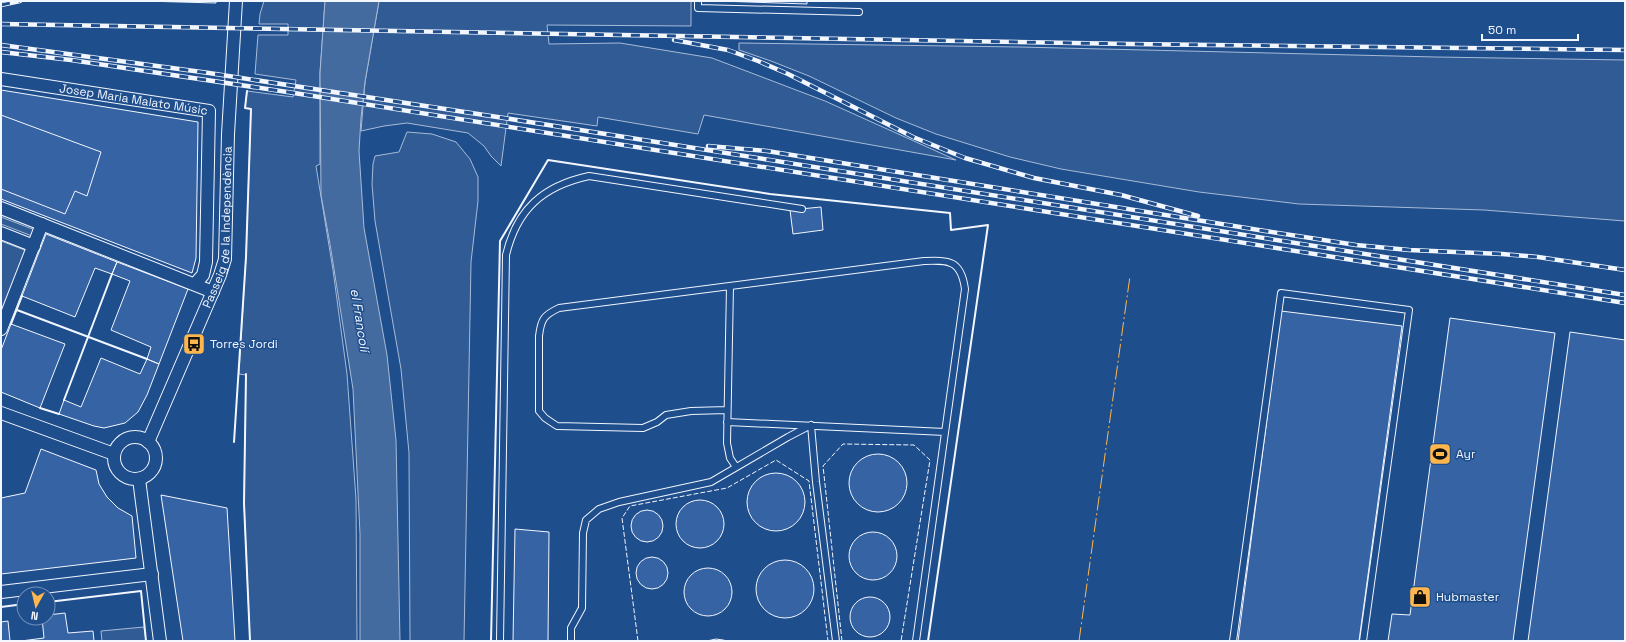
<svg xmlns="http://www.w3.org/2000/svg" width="1626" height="642" viewBox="0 0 1626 642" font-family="'Space Grotesk',sans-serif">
<rect width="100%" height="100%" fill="#1f4e8c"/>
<path fill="#305b95" stroke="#a8bbd7" d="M264,1h61l-5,72v91l-4,2 17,104 14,104 9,125 1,142h-107l-6,-138 2,-128 -7,-1 7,-117 5,-148 -6,-1 2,-17 46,6 3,-17 -41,-6 3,-39h30v-11h-29l1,-10z
M379,1h312v25l-144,-1 2,19 71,-1 92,15 113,43 131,59 -252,-45 -6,19 -100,-17 -1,9 -89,-13 -7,53 -10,-10 -7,-10 -16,-13 -61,-10 -23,3 -23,5 4,-49z
M739,43l281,4 416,10 189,3v161l-141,-11 -185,-6 -100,-12 -138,-23 -51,-12 -74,-23 -40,-16 -87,-42 -38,-15 -32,-11z
M407,132l25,2 24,8 14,17 8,18v24l-7,61 -7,379h-54l-1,-188 -8,-84 -26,-148 -3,-37 1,-20 2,-8 24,-4z
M1,217l34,13 -3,6 -31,-12z
M1,241l26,10 -26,65z
M144,627l2,14h-44l-1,-10z"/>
<path fill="#446ba0" stroke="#a8bbd7" d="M325,1h54l-14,81 -4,36 -2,33 5,77 23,127 9,85 4,201h-40v-107l-7,-145 -23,-145 -9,-49 -1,-122z"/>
<path fill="#3563a3" stroke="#f2f6ff" d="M144,1h72v2z
M719,1h88v3z
M1,90l197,32 -2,136 -4,15 -191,-74z
M1,115l100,37 -14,44 -12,-5 -10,23 -64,-25z
M821,207l2,23 -30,4 -3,-24z
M46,234l71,28 -5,12 -17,-6 -20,49 -53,-21z
M117,262l71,27 -29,75 -12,-5 4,-12 -40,-17 19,-49 -18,-7z
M1281,311l121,15 -43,315h-121z
M1450,318l105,15 -42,308h-125l4,-27 18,1z
M11,324l54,20 -25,64 -39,-16v-42z
M1570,332l55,8v301h-97z
M101,358l39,16 7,-15 12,5 -12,31 -9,17 -13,11 -21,5 -10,-2 -35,-12 5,-14 17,7z
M41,449l55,21 3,14 8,13 11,11 14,8 4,42 -135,16v-76l24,-5z
M849 483a29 29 0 1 1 58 0a29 29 0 1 1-58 0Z
M747 502a29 29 0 1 1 58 0a29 29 0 1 1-58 0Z
M161,495l66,13 8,133h-52z
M676 524a24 24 0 1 1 48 0a24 24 0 1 1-48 0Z
M631 526a16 16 0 1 1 32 0a16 16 0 1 1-32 0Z
M515,529l34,3 -1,109h-35z
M849 556a24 24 0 1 1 48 0a24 24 0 1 1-48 0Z
M636 573a16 16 0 1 1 32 0a16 16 0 1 1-32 0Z
M756 589a29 29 0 1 1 58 0a29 29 0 1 1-58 0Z
M684 592a24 24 0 1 1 48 0a24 24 0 1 1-48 0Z
M850 617a20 20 0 1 1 40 0a20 20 0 1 1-40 0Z
M65,613l3,20 25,-2 1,10h-73l23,-3 -2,-20h6v-3z
M8,621l2,20h-9v-19z
M716,639l7,1 4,1h-20z"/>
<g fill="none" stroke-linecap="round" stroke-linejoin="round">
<g stroke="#f2f6ff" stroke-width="8">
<path id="lane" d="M698,1v7l161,4
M730,286l-3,157 3,15 6,9
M727,410l-36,1 -25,4 -9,7 -14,6 -86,-2 -12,-8 -6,-7v-75c2,-17 5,-21 20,-28l365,-47c25,-1 37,-1 41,28l-49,352
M727,422l218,10
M500,641l6,-386c11,-46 37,-69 83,-79l213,33
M571,641v-13l11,-20 1,-75 3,-13 13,-11 20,-7 92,-20 77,-45 23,-12 5,57 20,159
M1233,641l48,-348 128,17 -46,331"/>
</g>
<g stroke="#f2f6ff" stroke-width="14">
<g id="street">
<path id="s1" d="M1,79l208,32 -3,151 -3,13 -8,9"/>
<path d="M1,208l212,84"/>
<path d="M1,233l33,13"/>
<path d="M1,329l41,-105"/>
<path d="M1,413l113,41"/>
<circle cx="135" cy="458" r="21"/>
<path id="s2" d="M148,442l72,-167 5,-16 3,-125 8,-133"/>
<path d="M139,479l21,162"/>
<path d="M1,592l151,-18"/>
</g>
</g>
<use href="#lane" stroke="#1f4e8c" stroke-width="6"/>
<use href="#street" stroke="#1f4e8c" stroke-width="12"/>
<g stroke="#f2f6ff" stroke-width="4.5">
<path id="rail" d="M1,5l19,-4
M1,24l1129,20 495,6
M674,40l54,10 30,11 30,13 125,63 52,21 69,20 87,17 77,21
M1,45l208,28 295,45 1121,177
M1,52l70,8 223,33 1331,210
M708,146l59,5 498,80 91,14 53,5 93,4 36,3 87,13"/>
</g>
<use href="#rail" stroke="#1f4e8c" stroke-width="3" stroke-dasharray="9" stroke-linecap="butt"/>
<path stroke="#f2f6ff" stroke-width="1" stroke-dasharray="5 2" stroke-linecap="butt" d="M638,641l-16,-123 8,-12 97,-18 49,-28 33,21 19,160
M842,641l-19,-175 20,-22 71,1 16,15 -29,181"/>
<path stroke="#f2f6ff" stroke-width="2" d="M17,310l130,49
M11,324l11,-28
M246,374l-2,129 6,138
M64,400l48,-126
M40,408l19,6
M234,442l12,-185 5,-148 -6,-1 2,-17
M48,602l93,-11 5,50
M1,607l23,-3
M491,641l9,-400 48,-81 222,34 180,19 1,17 37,-5 -60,416"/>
<path stroke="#ffb74d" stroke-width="1" stroke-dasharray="14 3 2 3" stroke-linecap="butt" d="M1079,641l51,-365"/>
</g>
<defs>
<g id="bus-square" transform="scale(1.15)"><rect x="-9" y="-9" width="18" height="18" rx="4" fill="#ffb74d" stroke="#1f4e8c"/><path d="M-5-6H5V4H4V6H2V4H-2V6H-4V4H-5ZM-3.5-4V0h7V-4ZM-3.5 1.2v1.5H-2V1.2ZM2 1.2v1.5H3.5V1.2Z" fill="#111"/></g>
<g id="stadium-square" transform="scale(1.15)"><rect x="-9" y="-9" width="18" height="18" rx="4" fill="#ffb74d" stroke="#1f4e8c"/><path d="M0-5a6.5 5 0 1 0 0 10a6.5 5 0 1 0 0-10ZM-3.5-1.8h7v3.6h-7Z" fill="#111"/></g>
<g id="shop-square" transform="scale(1.15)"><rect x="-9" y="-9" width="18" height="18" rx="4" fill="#ffb74d" stroke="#1f4e8c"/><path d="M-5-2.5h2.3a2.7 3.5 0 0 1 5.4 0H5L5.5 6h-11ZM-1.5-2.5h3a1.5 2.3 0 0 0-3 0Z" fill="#111"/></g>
</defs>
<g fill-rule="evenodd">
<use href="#bus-square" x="194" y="344"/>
<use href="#stadium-square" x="1440" y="454"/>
<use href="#shop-square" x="1420" y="597"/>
</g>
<g text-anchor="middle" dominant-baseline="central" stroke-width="3" stroke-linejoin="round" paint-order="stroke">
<g font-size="12" fill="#f2f6ff" stroke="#1f4e8c">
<text stroke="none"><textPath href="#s1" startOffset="134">Josep Maria Malato Músic</textPath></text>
<text stroke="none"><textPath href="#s2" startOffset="229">Passeig de la Independència</textPath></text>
</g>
<g font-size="12" fill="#f2f6ff" stroke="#1f4e8c" text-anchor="start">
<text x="210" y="344">Torres Jordi</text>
<text x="1456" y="454">Ayr</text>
<text x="1436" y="597">Hubmaster</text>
</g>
<g font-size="13" font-style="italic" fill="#f2f6ff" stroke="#1f4e8c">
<text transform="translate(360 320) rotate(81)">el Francolí</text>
</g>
</g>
<rect width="1626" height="642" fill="none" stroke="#f2f6ff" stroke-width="4"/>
<g transform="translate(36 606) rotate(188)"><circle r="19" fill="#1f4e8c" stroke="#7391ba"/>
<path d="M0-3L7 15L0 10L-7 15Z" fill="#ffb74d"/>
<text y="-6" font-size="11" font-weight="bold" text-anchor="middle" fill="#f2f6ff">N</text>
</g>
<path d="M1482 34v6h96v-6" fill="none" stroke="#f2f6ff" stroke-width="2"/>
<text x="1488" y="34" font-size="12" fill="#f2f6ff" stroke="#1f4e8c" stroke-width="3" paint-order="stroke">50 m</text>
</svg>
